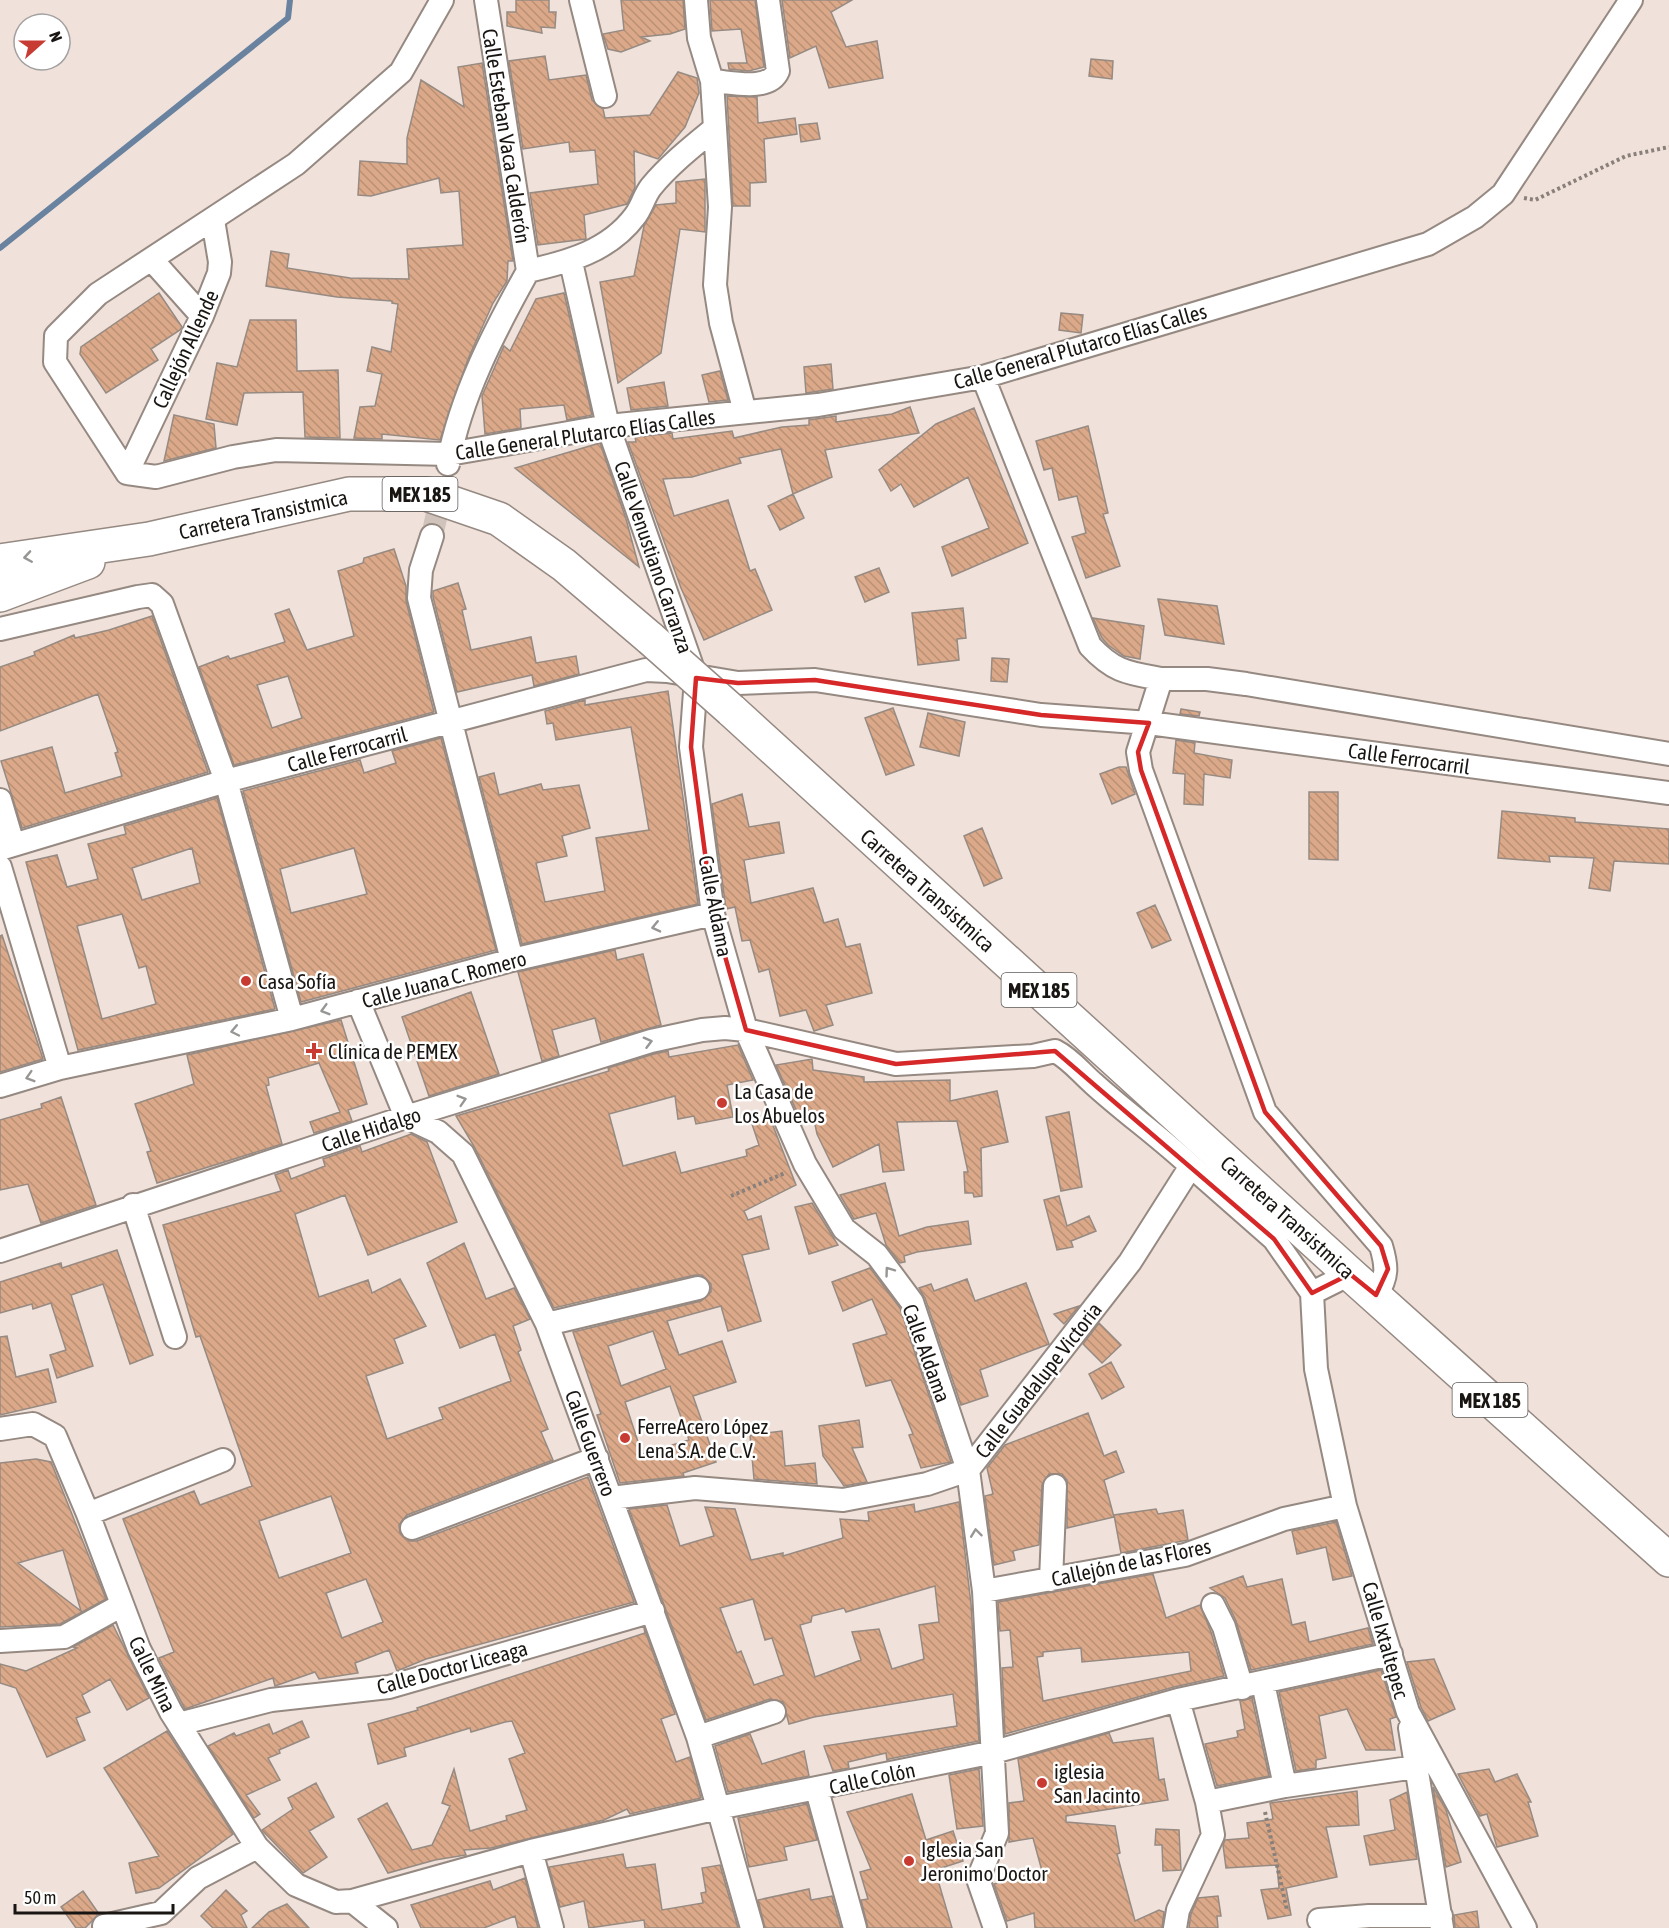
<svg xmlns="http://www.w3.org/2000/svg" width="1669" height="1928" viewBox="0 0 1669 1928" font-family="'Asap Condensed',sans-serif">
<defs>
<pattern id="building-back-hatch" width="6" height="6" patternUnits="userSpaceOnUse" patternTransform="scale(1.5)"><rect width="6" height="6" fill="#dba989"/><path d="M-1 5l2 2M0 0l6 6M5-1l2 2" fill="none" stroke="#bb9175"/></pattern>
</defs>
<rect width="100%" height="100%" fill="#f0e2da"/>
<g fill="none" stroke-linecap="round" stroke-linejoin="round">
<path stroke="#68829f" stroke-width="6" d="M0,248l288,-230 2,-18"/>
</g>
<path fill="url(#building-back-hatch)" stroke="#968a82" stroke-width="1.5" fill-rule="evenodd" d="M516,0h33v12h7l-1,16 -14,-1 1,6 -35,-7v-14h9z
M621,0h62l2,29 -15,5 -29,3 9,4 -29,11 -13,-3 -5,-15 21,-4z
M710,0h45l9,67 -15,4 -20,-2 -1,-6h19l-6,-34 -29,2z
M782,0h70l-21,12 15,35 31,-6 6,37 -54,10 -13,-42 -26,12z
M545,56l4,24 37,-5 6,25 11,9 2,9 45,-3 28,-43 19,6 2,15 -14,34 -27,32 -24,-8 1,36 -8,17 -43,11 2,24 -48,6 -8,-52 68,-9 -3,-34 -25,2 -1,-10 -46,7 -14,-88z
M1091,59l22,2 -1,18 -23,-3z
M482,63l31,198h-5l-1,20 -14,22 -25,56 -28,81 -58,-6v5l-28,-1 6,-31 15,-1 7,-32 -15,-3 5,-24 19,5 7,-48 -6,-1v-2l-55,-4 -71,-11 5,-35 18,3 -2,14 63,10 59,1 -2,-30 56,-4 -4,-54 -18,2 -2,-15 -68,18 -13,-1 2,-34 47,3v-26l14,-58 43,27 -6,-40z
M727,96l30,1 1,26 37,-5 2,16 -33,5 2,43 -16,1v23h-17z
M817,123l3,16 -19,3 -2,-17z
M705,179v53l-25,-3 -19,124 -43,30 -18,-101 34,-6 10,-50 12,-21 20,-2v-21z
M159,293l23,34 -2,3 -29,19 7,11 -52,33 -26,-39 1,-7z
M564,293l28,122 -25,5 -3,-15 -44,4 1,19 -36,6 -3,-38 22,-50 6,5 26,-52z
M1061,313l22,2 -2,18 -22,-3z
M250,320h46l1,51 41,-1 2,68 -35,-1 -2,-45 -59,1 -7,32 -31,-6 11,-56 20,4z
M831,364l2,25 -27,4 -2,-26z
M720,371l8,29 -19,2 -7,-27z
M664,382l4,24 -37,4 -4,-22z
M910,407l9,26 -94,17 7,27 -39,17 -12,-45 -42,9 2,5 -49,14 -29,2 11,37 54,-16 22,71 5,-2 17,41 -68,30 -23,-52 -53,-146h8l-1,-5 37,-4 1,6 59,-8 2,7 48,-11 27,-2v-5l27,-4v6l56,-8z
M974,408l54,135 -76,33 -10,-29 47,-19 -21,-51 -54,30 -13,-23 -10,7 -12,-21 57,-46z
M174,415l40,9 2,24 -52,13z
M1088,426l20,87 -5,1 17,52 -34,12 -14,-41 14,-4 -9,-37 -18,4 -7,-32 -8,2 -8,-29z
M600,443l26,76 13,48 -124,-99z
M793,494l11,24 -24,12 -12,-24z
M394,549l12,37v15l28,111 -200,53 -35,-98 29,-11 2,3 55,-17 -10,-28 14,-5 18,41 47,-14 -16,-65 25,-8 1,-5zM288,676l14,42 -30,10 -15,-43z
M879,568l10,24 -24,10 -10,-25z
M458,583l8,26 -4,1 9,40 60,-13 5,26 40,-7 3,18 -45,12 -2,-11 -75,17 -24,-95v-6z
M1158,599l59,7 7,38 -59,-9z
M963,608l3,30 -9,1 2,21 -41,5 -6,-52z
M152,616l56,156 -186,56 -21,-67 51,-14 13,46 57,-17 -7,-23 3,-1 -20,-58 -98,37v-64l35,-12 -1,-3 40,-17 1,3 34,-8z
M1093,618l51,8 -4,33 -16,-3 -16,-11 -6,-7z
M992,658l17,1 -2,23 -16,-1z
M668,691l30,213 -176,40 -43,-167 15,-4 5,22 42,-11 2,6 36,-5 11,43 -28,8 5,20 -31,7 9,39 60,-11 -9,-53 53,-8 -18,-103 -75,13 -3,-17 -6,1 -2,-13 40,-11v5z
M893,708l21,57 -28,10 -21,-57z
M1181,709l19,3 -1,4 -19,-2z
M928,713l37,9 -6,34 -39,-9z
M441,738l55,212 -195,52 -58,-211 117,-31 4,13 32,-10 -4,-12zM354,848l13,46 -76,19 -11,-44z
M1176,740l19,3 -1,10 38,7 -2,18 -26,-4 -1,31 -19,-1 1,-30 -12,-1z
M1119,767h7l9,27 -23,10 -12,-30z
M1309,792h29v68l-29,-1z
M742,794l7,33 30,-5 5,31 -40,7 7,43 62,-15 11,35 14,-4 8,28 14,-3 12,49 -46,12 7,20 -19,6 -8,-21 -26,6 -11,-47 -10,3 -9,-32 -8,1 -7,-34 -9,2 -14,-105z
M217,798l58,211 -197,41 -52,-188 31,-7 10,32 31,-8 -10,-35 38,-10 -2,-8zM192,848l8,35 -58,17 -10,-32zM122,914l17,54 7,-2 10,38 -54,15 -25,-93z
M1502,811l73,7v4l94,7v35l-55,-3 -4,30 -21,-3 5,-30 -45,-2 1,6 -52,-4z
M982,828l20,50 -18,8 -20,-50z
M1155,905l16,35 -19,8 -15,-35z
M2,935l41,124 -43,13v-136z
M615,950l2,10 26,-6 18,71 -60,17 -6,-24 -43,12 7,26 -17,5 -24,-89z
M471,992l28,82 -70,22 -27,-79z
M341,1020l26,84 -19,6 4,11 -38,12 -4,-11 30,-10 -21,-49 -51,15 1,7 -3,1 16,58 -125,39 -10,-31 4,-1 -16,-47 59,-20 -7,-29z
M738,1045l15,35 -26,5 6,32 -37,7 -2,-8 -16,3 -3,-23 -66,18 14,52 52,-14 6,21 66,-17 -1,-6 13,-5 -7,-21 18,-6 26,67 -52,26 4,9 13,-4 8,33 -27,6 19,66 -33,10 -7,-25 -54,15 12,34 43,-14 14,41 -43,14 23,66 -33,11 1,3 -64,7 -23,-68 4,-1 -28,-82 128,-31 10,-9v-8l-9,-9h-7l-141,33 -79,-160 -19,-32 153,-45 -1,-3 46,-14 14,-3 1,6zM653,1331l13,38 -45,17 -13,-40zM670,1386l19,54 -47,14 -17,-52z
M812,1059l1,11 51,7v5l86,-2v21l47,-10 11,51 -27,6 1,48 -8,1 -1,-4h-8l-1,-21h4l-11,-51 -60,1 7,48 -21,2 -4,-28 -46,23 -16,-33 -5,-24 -14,4 -22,-49z
M61,1097l35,108 -55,18 -13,-39 -28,6v-70l42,-12 -1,-4z
M1069,1112l13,75 -21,4 -15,-74z
M411,1134l16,8 30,80 -89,33 -23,-60 -50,19 24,83 49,-17 4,13 28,-14 26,47 -32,13 9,24 -37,13 21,63 56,-20 -4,-11 72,-27 -16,-47 -35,14 -33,-85 37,-20 22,56 28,-11 16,31 -17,7 8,24 -3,2 30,77 -7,3 12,28 -146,55 -8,10 1,8 9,8h8l171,-64 46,125 -208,57 -29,12 -8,-21 -34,13 3,10 -39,6 -4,-7 -40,14 -2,-8 -88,31 -26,-51 15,-6 -51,-133 71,-28 6,14 52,-19 -52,-150 -4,1 -33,-112 118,-34 -6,-16 13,-5 3,9 34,-13 -2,-7 37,-13 2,6zM331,1496l20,57 -72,25 -20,-57zM366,1579l17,43 -41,16 -16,-45z
M885,1183l14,53 28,-9 41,-6 3,23 -54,8 -13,4 1,6 -5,1 -14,-18 -10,-32 -22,6 -14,-24z
M1059,1196l8,30 22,-10 7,15 -25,10 2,6 -16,3 -13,-50z
M812,1203l26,42 -29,9 -14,-47z
M117,1250l36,105 -23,9 -27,-80 -32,11 22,71 -36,12 -7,-23 16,-5 -15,-47 -18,6 -1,-5 -32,9v-31l61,-19 1,5z
M870,1268l30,40 51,154 -30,6 -12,-33 4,-1 -22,-54 -25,6 -13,-42 34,-10 -15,-35 -29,12 -11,-29z
M967,1279l8,22 51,-18 23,61 -69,26 8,26 -27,9 -36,-107 -6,-10 12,-4 3,7z
M1079,1306l-15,18 -10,-10z
M1099,1323l22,22 -19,18 -19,-19z
M7,1336l9,41 32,-8 8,33 -56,13v-78z
M1111,1362l13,25 -22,12 -13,-25z
M1088,1413l16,43 12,-5 8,21 -20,8 10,37 -47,11v-48l-5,-6h-13l-7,11 -3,60 -26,6 2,9 -21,5 -9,-69 8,-2 -6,-26 18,-23z
M859,1420l4,27 -11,1 15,34 -23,4 -21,-30 -4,-30z
M782,1431l3,35 30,-3 2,21 -63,-5 -4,-44z
M36,1459l15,3 55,137 -46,25 -60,3v-164zM63,1550l18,61 -63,-48z
M959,1502l12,102 8,137 -90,18 -2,1 -1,-7 -38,9 1,6 -16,3 -9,-25 133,-20 -4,-32 -139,23 -25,7 -6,-22 -13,-3 -64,21 -77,-211 38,-4 13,41 34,-10 -9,-29 30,2 16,51 32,-7v3l60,-18 -3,-19 29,2 -1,-9 46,-8 1,8zM935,1586l4,36 -20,3 5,34 -32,10 -13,-40 -27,3 9,28 -46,17 -15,-52 11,-3 1,-6 32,-8 2,4zM753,1599l12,41 7,-2 12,37 -30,10 -13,-34 -4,2 -17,-45z
M1156,1509l2,5 25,-4 5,30 -67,13 -7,-38z
M1336,1522l16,54 -19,4 -7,-33 -29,7 -5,-23z
M1153,1574l13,44 34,-13 11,27 13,44 -50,11 -169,47 -3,-66 11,-1 -3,-37 -10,1 -2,-29zM1081,1648l1,14 107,-10 2,19 -148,30 -6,-44 6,-1v-4z
M1243,1576l4,11 35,-8 10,46 13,-3 4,20 59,-14 5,16 -122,26 -15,-49 -11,-23 -15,-10z
M113,1625l36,73 -22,12 -17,-31 -28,16 8,17 -14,6 9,22 -38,17 -31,-69 -16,-5v-19l26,7 51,-23 -4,-1z
M644,1628l31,86 -14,5 15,43 14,-5 11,41 -71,16 -3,-5 -23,11 -113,28 -27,2 2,5 -31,5 -47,13 -30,-54 29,-16 25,47 20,-5 18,-39 -8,-3 12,-34 16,62 37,-11 -1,-4 21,-6 -18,-51 16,-6 -13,-32 -7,1 -34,10 -1,-4 -66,20 2,8 -28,8 -10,-40 50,-14 -1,-2 228,-75z
M1434,1659l21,50 -27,12 -7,-14 -14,-45z
M1381,1670l15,47 -6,2 5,31h-29l-19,-41 -28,7 7,42 -10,2v8l-20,3 -17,-79z
M1252,1698l17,78 -52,10 -12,-42 33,-7 -1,-6 8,-2 -5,-28z
M302,1721l7,16 -30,13 1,3 -12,5 12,22 -34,15 14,19 -6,4 -46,-72 26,-13 2,3 33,-12 4,10z
M167,1731l66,103 -74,54 -23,5 -7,-30 30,-7 -55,-88z
M1109,1733l4,10 40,-5 6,42 5,-1 4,21 -102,16v6l49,4 5,27 -3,1 18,67 24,-11 5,2 -2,16h-127l-1,-15 -27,8 -13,-37 48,-13 -9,-33 -24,4v-39l15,-2 -6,-42z
M750,1734l12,30 42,-13 5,25 -81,16 -13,-46z
M979,1769l4,57 -26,3 -8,-54z
M1489,1769l6,13 22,-8 14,28h-3l10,34 -41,11 -10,-33 -7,2 -22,-42z
M316,1783l18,34 -25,14 18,26 -24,16 -41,-43 31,-21 -5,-11z
M1433,1787l13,23 15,52 -15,5z
M1357,1791l2,34 -33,2 11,50 -51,11 5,27 -23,4 -7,-29 18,-2 -2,-23 -51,3 -3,-23 2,-5 24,-2 -2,-15 26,-4 -3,-16z
M1407,1792l10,67 -47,6 -6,-29 31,-6 -5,-30z
M912,1794l14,46 27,-9 10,30 -28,9 17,58h-84l-7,-28 7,-1 -8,-27 11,-3 -24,-57z
M807,1804l10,36 -33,7 3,13 -38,7 -11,-49z
M1156,1829l23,1 2,40 -18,1 -1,-26h-7z
M623,1854l3,14 29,-4 7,46 41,-7 -2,-10 5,-1 -4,-24 18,-3 18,63h-93l-1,-8 -55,8 -5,-27 -24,6 -11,-40z
M525,1878l13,50h-20l-3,-12 -31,12h-63l-10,-23 79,-24 3,9z
M809,1889l2,11 21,-4 9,32h-76l-7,-28z
M226,1890l21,21 -6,4 6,13h-34l-12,-12z
M83,1891l16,23 -14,14h-9l-15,-21z
M1218,1896l3,20h-4l1,12h-29l2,-14 7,-16z
M287,1904l22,24h-57l17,-16z
M1477,1911l2,17h-24l-1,-13z"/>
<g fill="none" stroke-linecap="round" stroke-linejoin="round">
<path stroke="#d0c3bc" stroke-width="22" stroke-dasharray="22 11" stroke-linecap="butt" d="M432,536l16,-72"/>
<g stroke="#958982" stroke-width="26">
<path id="minor" d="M442,0l-41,72 -105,92 -198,130 -42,42 -1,26 72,111 29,4 77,-20 43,-7 173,4 159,-28 210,-21 165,-28 445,-133 47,-27 28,-23 128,-194
M486,0l42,271
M581,0l24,96
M712,81c19,1 57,11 66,-10l-10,-71
M715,128l5,79 -5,78 6,38 24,89
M152,260l50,56
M571,262l37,164 88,252 -5,69 22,167 33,116 59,134 39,65 33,26 35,47 56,168 16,121 13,242 -19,46 17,49
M983,377l107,269c24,26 38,27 71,33
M448,464c13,-69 46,-132 80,-193 40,-9 81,-20 107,-55 7,-9 9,-20 16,-29 18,-22 42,-41 64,-59l-3,-47 -13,-43 -3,-38
M127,473l75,-157 17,-43 1,-11 -7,-42
M432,536l-11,34 -2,28 93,362
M0,629l138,-32 14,-2 10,9 64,177 66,238
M0,800l13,44
M0,849l226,-68 420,-111 21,1 71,12 77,-3 226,35 108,8 520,70
M0,867l60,201
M358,1001l48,116 32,15 25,22 84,170 151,413 54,191
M0,1086l60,-18 232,-49 220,-59 201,-46
M133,1205l42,132
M0,1251l406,-134 245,-76 51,-11 23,-2 21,2 150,34 137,-8 22,-5c16,8 26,22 39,33 32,29 66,53 97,82
M1312,1293l4,76 29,137 63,206 117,216
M1312,1293l38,-19
M1376,1295c12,-18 11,-29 5,-49l-116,-134 -124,-342 -3,-18 23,-73h46l39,5 423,70
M547,1324l151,-36
M0,1429l33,-5 22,12 33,78 51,135 32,63 86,135 39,38 40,17 16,-1 179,-50 187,-43 276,-56 184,-52 213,-46
M611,1498l84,-10 148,12 84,-16 41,-14 162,-208 61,-96 83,73 38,54
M88,1514l135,-54
M412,1528l185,-70
M1051,1580l4,-94
M984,1591l201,-36 99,-36 61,-13
M1213,1605l11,22 18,61
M0,1641l64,-4 58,-32
M1263,1683l22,103
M179,1724l92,-24 118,-13 264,-76
M1410,1728l32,200
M698,1737l76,-25
M817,1790l38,138
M1207,1802l78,-16 131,-19
M531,1851l21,77
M352,1901l34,27
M1319,1920l50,-4h72
M104,1926l57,-13 37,-35 59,-31
M1175,1928l3,-18 35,-75 -6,-33 -29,-102"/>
</g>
<g stroke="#958982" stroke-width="36">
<path id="primary" d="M0,561l149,-22 200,-45h77l73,25 65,46 87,74
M0,595l88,-33
M731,710l619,564 319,286"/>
</g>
<path stroke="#8a807b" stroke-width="4" stroke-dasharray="3 3" stroke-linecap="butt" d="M1524,198l11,2 91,-44 43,-9
M731,1196l54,-23
M1265,1812l22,98"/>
<use href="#minor" stroke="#fff" stroke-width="22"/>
<use href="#primary" stroke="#fff" stroke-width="33"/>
<g stroke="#958982" stroke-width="36" stroke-linecap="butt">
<path id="primary-bridge" d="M651,639l80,71"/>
</g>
<use href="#primary-bridge" stroke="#fff" stroke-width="33"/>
</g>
<defs><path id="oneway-chevron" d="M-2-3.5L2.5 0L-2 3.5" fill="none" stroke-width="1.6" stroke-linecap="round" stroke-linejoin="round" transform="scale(1.5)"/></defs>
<g stroke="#989694">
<use href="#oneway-chevron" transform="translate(28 557) rotate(171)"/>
<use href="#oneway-chevron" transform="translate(656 927) rotate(167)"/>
<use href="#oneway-chevron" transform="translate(325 1010) rotate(164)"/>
<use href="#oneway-chevron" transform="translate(235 1031) rotate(168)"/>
<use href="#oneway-chevron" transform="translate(648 1042) rotate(-15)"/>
<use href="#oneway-chevron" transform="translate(30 1077) rotate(163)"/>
<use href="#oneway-chevron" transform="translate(462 1100) rotate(-17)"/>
<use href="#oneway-chevron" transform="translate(889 1271) rotate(-126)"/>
<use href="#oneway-chevron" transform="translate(976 1533) rotate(-97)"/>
</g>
<path fill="none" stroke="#d62828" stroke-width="4.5" stroke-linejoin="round" d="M696,678l42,5 77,-3 226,35 108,8 -11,29 3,18 124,342 116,134 7,23 -12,26 -26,-21 -38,19 -38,-54 -219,-188 -159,13 -150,-34 -33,-116 -22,-167z"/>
<g fill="#c83b32" stroke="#fff" stroke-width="2">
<circle cx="246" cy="981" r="6"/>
<path d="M311 1042h6v6h6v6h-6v6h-6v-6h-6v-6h6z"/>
<circle cx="722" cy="1103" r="6"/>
<circle cx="625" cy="1438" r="6"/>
<circle cx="1042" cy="1783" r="6"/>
<circle cx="909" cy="1861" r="6"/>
</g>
<g text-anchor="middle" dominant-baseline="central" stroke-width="5" stroke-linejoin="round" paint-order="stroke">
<g fill="#fff" stroke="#5e5b59" stroke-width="1.5">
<rect x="382.5" y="477" width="75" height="34" rx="4.5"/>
<rect x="1001.5" y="973" width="75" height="34" rx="4.5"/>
<rect x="1452.5" y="1383" width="75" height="34" rx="4.5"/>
</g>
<g font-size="20" font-weight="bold" fill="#191512">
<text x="420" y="494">MEX 185</text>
<text x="1039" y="990">MEX 185</text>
<text x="1490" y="1400">MEX 185</text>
</g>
<g font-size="21" fill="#191512" stroke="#fff">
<text transform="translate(507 136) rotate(81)">Calle Esteban Vaca Calderón</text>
<text transform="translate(1080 346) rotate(-16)">Calle General Plutarco Elías Calles</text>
<text transform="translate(185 349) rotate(-65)">Callejón Allende</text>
<text transform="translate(585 434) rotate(-8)">Calle General Plutarco Elías Calles</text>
<text transform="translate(263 514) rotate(-12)">Carretera Transistmica</text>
<text transform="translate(654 557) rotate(71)">Calle Venustiano Carranza</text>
<text transform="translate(347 749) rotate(-15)">Calle Ferrocarril</text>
<text transform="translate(1409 758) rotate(8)">Calle Ferrocarril</text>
<text transform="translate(928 890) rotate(42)">Carretera Transistmica</text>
<text transform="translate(716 906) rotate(79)">Calle Aldama</text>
<text transform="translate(444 979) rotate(-15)">Calle Juana C. Romero</text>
<text transform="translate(371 1129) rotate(-18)">Calle Hidalgo</text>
<text transform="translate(1288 1217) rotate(42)">Carretera Transistmica</text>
<text transform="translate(927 1353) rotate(70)">Calle Aldama</text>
<text transform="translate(1038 1380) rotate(-52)">Calle Guadalupe Victoria</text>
<text transform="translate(591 1443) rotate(70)">Calle Guerrero</text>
<text transform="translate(1131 1562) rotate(-12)">Callejón de las Flores</text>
<text transform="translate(1386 1640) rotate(74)">Calle Ixtaltepec</text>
<text transform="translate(452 1667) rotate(-15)">Calle Doctor Liceaga</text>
<text transform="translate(153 1674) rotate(64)">Calle Mina</text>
<text transform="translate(872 1778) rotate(-12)">Calle Colón</text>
</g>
<g font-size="21" fill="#191512" stroke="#fff" text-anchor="start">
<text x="258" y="981">Casa Sofía</text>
<text x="328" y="1051">Clínica de PEMEX</text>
<text x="734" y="1091">La Casa de<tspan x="734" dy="24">Los Abuelos</tspan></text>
<text x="637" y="1426">FerreAcero López<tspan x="637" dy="24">Lena S.A. de C.V.</tspan></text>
<text x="1054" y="1771">iglesia<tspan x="1054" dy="24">San Jacinto</tspan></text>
<text x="921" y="1849">Iglesia San<tspan x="921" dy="24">Jeronimo Doctor</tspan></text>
</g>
</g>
<g transform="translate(42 42) rotate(69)"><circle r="28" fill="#ffffff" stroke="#a3a1a0" stroke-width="1.5"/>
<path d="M0-4.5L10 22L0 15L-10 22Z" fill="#c83b32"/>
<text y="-9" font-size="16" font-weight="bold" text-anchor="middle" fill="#191512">N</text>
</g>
<path d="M15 1904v9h158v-9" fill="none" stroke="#191512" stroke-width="3"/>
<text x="24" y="1904" font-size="18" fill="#191512" stroke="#ffffff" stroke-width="4.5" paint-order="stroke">50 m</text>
</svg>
